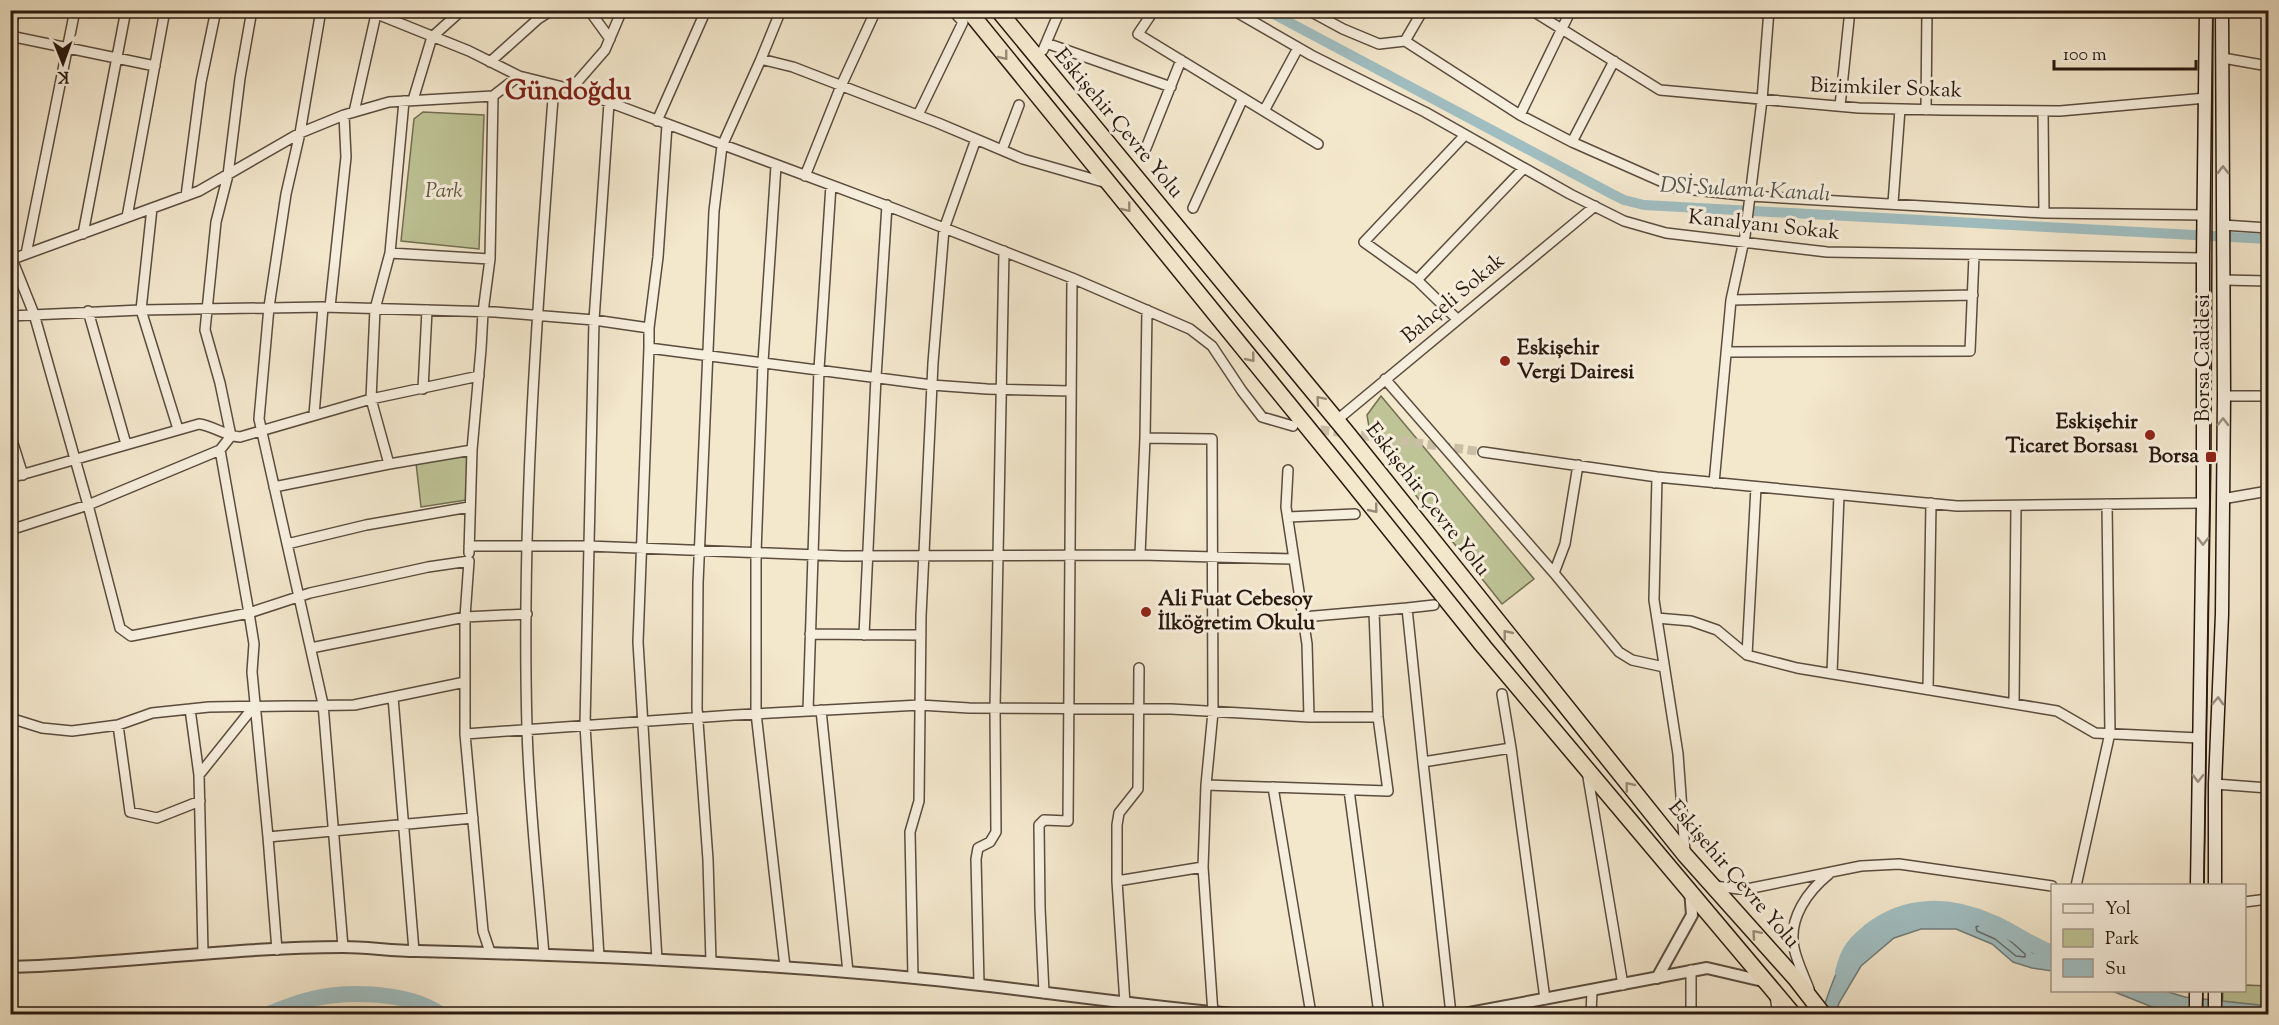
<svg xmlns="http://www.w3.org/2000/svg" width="2279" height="1025" viewBox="0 0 2279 1025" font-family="'Sorts Mill Goudy',serif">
<rect width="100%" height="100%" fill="#f3e7cc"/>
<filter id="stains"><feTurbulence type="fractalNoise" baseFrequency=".00333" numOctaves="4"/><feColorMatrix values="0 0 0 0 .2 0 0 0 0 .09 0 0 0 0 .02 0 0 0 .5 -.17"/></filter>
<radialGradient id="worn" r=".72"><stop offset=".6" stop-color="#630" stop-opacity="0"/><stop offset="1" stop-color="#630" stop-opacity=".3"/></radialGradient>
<path fill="#bec496" stroke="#736e52" stroke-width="1.5" d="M423,112l61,3 -5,134 -78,-8 13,-122z
M1381,396l153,183 -32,25 -131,-165 -4,-24z
M468,451l-2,49 -45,7 -5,-44z
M2245,985l23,1v28h-46l1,-23 21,-1z
M1082,1009l70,5h-70z"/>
<path fill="#a0bec1" stroke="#707c79" stroke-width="1.5" d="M1925,909l74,14 34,30 19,2v16l-20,-3 -19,-6 -21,-18 -36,-15h-35l-27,9 -33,28 -22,37 -3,11h-15c6,-15 11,-33 19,-49 13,-27 58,-46 85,-56z
M2112,991h53l20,6 83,9v8h-98z"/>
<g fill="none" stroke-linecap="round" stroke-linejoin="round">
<path stroke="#646b68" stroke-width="1.5" d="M1980,925l17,4 28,25v3l-9,-1 -21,-17 -18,-8 -1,-4z"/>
<path stroke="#a0bec1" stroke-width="10" d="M1266,10l346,184 12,6 20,5 624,34"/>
<path stroke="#a0bec1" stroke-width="16" d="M1843,972c2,-7 4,-15 8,-21 4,-8 13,-15 19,-20 37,-29 80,-27 121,-9 22,9 39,23 61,31
M268,1014c15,-5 29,-12 44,-15 37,-9 96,-7 128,15"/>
<path stroke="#cabea6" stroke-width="9" stroke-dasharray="9 4.5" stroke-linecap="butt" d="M1307,428l176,24"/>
<g stroke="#5b4c3e" stroke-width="12">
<path id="minor" d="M321,10l-21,123 -14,61 -17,113 -10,112 64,285 20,243
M367,10l102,41 50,25 60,15 319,119 174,68 118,51 22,17 30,45 20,26 31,9
M589,10l21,29
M1154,10l-16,24 180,110
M1233,10l78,45 114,57 145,82 54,27 42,12 161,19 376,6
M1308,10l35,19 36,15 26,-3 18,-31
M1531,10l129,80 199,18 84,2 117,1 146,-13
M10,33l5,-23
M10,36l145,30
M1405,41l115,74 52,27 104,46 74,8 12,-96 7,-90
M1046,43l14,-33
M1043,50l3,-7 125,44
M2223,58l45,8
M761,59l20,-49
M490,62l48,-43 14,-9
M571,89l34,-39 17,-40
M413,100l19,-63 30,-27
M404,101l-14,152 100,6
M1840,106l10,-96
M1926,110l1,-100
M1264,111l34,-63
M2043,111l1,102
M354,112l23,-102
M918,115l45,-93 -11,-12
M1520,115l51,-105
M657,121l49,-111
M667,125l-9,132 -9,71v20l283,37 55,4 84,2
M1572,142l42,-81
M1146,148l35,-88
M1002,150l17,-45
M776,166l-13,196 -7,191v160l29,254
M805,176l36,-90 35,-76
M186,196l15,-114 15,-72
M1893,203l7,-94
M152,208l-11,102 37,119
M1193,208l50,-110
M127,217l38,-207
M2223,225l45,3
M83,234l43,-224
M10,254l24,60 54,191 32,123 11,8 118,-23 -29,-163
M26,254l49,-244
M10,260l189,-69 101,-58 44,-18 45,-13 104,-6 26,-20
M1417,280l107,-112
M2223,280l45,1
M1731,300l242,-5
M330,307l16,-150 -2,-42
M1147,310l-2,128 67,1 1,273 -7,73
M88,311l38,133
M10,316l131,-6 182,-3 172,5 99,8 55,8
M1457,319l-40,-39 -53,-38 101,-107
M649,348l-11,294 19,318
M1727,352l243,-1 4,-95
M1385,379l169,194 65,79 13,8 32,7
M423,389l4,-79
M2224,396h44
M314,415l9,-108
M1337,420l258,-214
M10,434l13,41
M1483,452l174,25 300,29 246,-3
M389,464l-18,-65 4,-90 15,-56
M1288,470l-2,37 21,137 2,73
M1657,477l-3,123 24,154 7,98
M10,478l189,-54c15,2 26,12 41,13l131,-38 108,-23
M1714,483l17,-183 14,-64 5,-40 294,17 160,2
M274,487l115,-23 83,-14
M2222,499l46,-8
M1288,517l67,-3
M10,530l78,-25 132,-55 11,-14 -11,-53 -15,-53 11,-108 12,-47 12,-97 12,-68
M287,544l79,-19 103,-18
M469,546h119l255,10 297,-1 154,4
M469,553l3,-103 9,-101 2,-37 7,-53 3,-163
M1140,555l5,-117
M1554,573l11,-29 13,-79
M1303,617l104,-9
M1657,618l34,3 26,9 30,25 50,13 260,43 38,22 104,5
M810,634l111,1
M864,635l12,-258 11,-172
M311,648l154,-31 62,-3
M1747,655l9,-168
M1832,673l7,-178
M465,682v-65l4,-56 -41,6 -118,26 -61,20 5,31 -2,28 16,165 205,-19
M1928,689l3,-186
M1502,694l9,54 34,251
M393,697l21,254
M2014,703l2,-197
M190,709l9,66 4,178
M821,710l27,262
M808,711l11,-342 12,-184
M10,718l32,10 30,3 46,-6 34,-12 57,-6 145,-2 111,-23v52
M118,725l12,87 27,6 43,-17
M1423,762l-16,-154 27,-3
M1587,771l36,214
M199,775l56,-70
M2215,784l53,4
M1273,787l38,227
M1349,790l30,224
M268,837l9,113
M1117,881l86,-14
M1714,886l25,3 13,-1 109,-22 38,-2 153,22
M2076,886l34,-153 -3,-229
M2244,902l24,-3
M490,952l-7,-21 -18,-197 269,-19 186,-10 49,3 202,1 138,8h69
M544,955c-6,-76 -15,-151 -17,-227 -6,-214 11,-429 27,-643
M599,957l-14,-232 9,-405 15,-217
M711,962l-3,-102 -11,-152 1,-125 16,-372 8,-65 39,-87 32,8 145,56 85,36 84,24
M913,978l-3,-146 9,-31 2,-185 12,-253 11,-134 32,-90
M979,984l-3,-125 2,-11 12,-6 6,-10 -1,-124 9,-457
M1809,989c-5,-13 -12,-27 -15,-41 -6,-30 14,-57 35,-74
M1044,993l-4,-85 -1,-83 5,-5 24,1 4,-543
M1775,996l3,18
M1125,1004l-8,-123v-56l2,-12 19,-24 1,-121
M1213,1014l-10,-147 3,-82 182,6 -10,-74 -4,-106
M1451,1014l-28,-252 88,-14
M1591,1014l1,-23
M1691,1014v-44"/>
</g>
<g stroke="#5b4c3e" stroke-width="14">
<path id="tertiary" d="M10,967c111,-3 222,-20 333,-20 24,0 49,4 74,4 166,4 332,11 498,27 106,10 212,27 318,36
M1657,978l35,-63 -2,-25
M1464,1014l243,-46 60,14"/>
</g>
<g stroke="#28180e" stroke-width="15">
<path id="secondary" d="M2197,886l6,-383v-245l3,-248
M2215,886v-102l7,-170 2,-218 -2,-386
M2215,990v24
M2196,1014v-24"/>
</g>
<g stroke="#28180e" stroke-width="18">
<path id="trunk" d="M968,10l379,466 137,171 309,367
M998,10l350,424 337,421 110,123 28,36"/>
</g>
<use href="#minor" stroke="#f7efde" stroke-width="9"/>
<use href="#tertiary" stroke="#f7efde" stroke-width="10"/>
<use href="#secondary" stroke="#f7efde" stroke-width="12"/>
<use href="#trunk" stroke="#f3e7cc" stroke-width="15"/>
<path stroke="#28180e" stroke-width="1.5" d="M2204,886l7,-429 2,-447
M2202,1014l1,-24"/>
</g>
<defs><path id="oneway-chevron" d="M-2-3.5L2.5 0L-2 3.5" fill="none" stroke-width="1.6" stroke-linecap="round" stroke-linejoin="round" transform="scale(1.5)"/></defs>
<g stroke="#988a76">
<use href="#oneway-chevron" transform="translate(1004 56) rotate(51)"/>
<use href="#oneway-chevron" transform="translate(1127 208) rotate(51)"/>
<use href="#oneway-chevron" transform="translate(1251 358) rotate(51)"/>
<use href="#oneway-chevron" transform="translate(1320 400) rotate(-131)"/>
<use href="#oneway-chevron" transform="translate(1374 509) rotate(51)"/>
<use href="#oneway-chevron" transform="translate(1507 634) rotate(-129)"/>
<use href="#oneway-chevron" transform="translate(1629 786) rotate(-129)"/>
<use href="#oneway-chevron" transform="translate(1756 934) rotate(-131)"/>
</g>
<g stroke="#9a8e80">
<use href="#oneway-chevron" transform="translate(2223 170) rotate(-90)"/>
<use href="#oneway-chevron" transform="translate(2223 422) rotate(-89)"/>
<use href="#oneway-chevron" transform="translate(2203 541) rotate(91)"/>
<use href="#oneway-chevron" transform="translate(2218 701) rotate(-88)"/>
<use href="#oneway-chevron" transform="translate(2198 778) rotate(91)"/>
</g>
<g fill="#8f2418" stroke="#f7efde" stroke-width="2">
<circle cx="1505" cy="361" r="6"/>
<circle cx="2150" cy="435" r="6"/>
<rect x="2205" y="451" width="12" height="12" rx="3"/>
<circle cx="1146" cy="612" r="6"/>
</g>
<g text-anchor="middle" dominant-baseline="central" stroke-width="6" stroke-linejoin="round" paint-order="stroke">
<g font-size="21" fill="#28180e" stroke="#f7efde">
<text transform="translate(1886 89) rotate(2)">Bizimkiler Sokak</text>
<text transform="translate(1118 124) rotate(50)">Eskişehir Çevre Yolu</text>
<text transform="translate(1764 226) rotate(6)">Kanalyanı Sokak</text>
<text transform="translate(1454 299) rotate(-40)">Bahçeli Sokak</text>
<text transform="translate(2204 358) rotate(-90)">Borsa Caddesi</text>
<text transform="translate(1427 500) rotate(52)">Eskişehir Çevre Yolu</text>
<text transform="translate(1733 875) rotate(49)">Eskişehir Çevre Yolu</text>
</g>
<g font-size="21" font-style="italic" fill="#5c543e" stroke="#f7efde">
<text x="444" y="192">Park</text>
</g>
<g font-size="21" font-weight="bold" fill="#28180e" stroke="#f7efde" text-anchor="start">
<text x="1517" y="349">Eskişehir<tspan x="1517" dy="24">Vergi Dairesi</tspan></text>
<text x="2138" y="423" text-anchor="end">Eskişehir<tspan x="2138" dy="24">Ticaret Borsası</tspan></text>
<text x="2199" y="457" text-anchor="end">Borsa</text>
<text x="1158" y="600">Ali Fuat Cebesoy<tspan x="1158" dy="24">İlköğretim Okulu</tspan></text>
</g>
<g font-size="22" font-style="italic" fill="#52524d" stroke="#f7efde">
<text transform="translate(1745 191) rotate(3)">DSİ Sulama Kanalı</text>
</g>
<g font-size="27" font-weight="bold" fill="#7a1f14" stroke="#f7efde">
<text x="568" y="92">Gündoğdu</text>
</g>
</g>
<rect width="2279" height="1025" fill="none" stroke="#f3e7cc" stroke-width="36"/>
<rect x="12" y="12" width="2255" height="1001" fill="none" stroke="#28180e" stroke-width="3"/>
<rect x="18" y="18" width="2243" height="989" fill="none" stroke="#28180e" stroke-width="1.5"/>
<rect x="2051" y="884" width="195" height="108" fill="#f7efde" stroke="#a4998b" stroke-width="1.5"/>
<rect x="2063" y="904" width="30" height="9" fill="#f7efde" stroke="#a4998b" stroke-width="1.5"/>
<text x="2105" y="914" font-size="18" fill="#28180e">Yol</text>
<rect x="2063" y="929" width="30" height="18" fill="#bec496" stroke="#a4998b" stroke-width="1.5"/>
<text x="2105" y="944" font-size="18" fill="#28180e">Park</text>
<rect x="2063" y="959" width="30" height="18" fill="#a0bec1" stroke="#a4998b" stroke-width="1.5"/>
<text x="2105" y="974" font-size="18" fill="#28180e">Su</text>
<g transform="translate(63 63) rotate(179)" stroke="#f7efde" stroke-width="4.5" paint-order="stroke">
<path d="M0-4.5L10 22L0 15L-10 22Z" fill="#28180e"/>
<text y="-9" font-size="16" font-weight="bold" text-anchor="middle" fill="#28180e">K</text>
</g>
<path d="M2054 60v9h142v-9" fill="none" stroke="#28180e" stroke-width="3"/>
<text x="2063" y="60" font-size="18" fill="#28180e" stroke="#f7efde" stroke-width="4.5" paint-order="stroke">100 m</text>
<rect width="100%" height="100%" filter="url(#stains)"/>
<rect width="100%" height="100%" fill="url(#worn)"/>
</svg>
